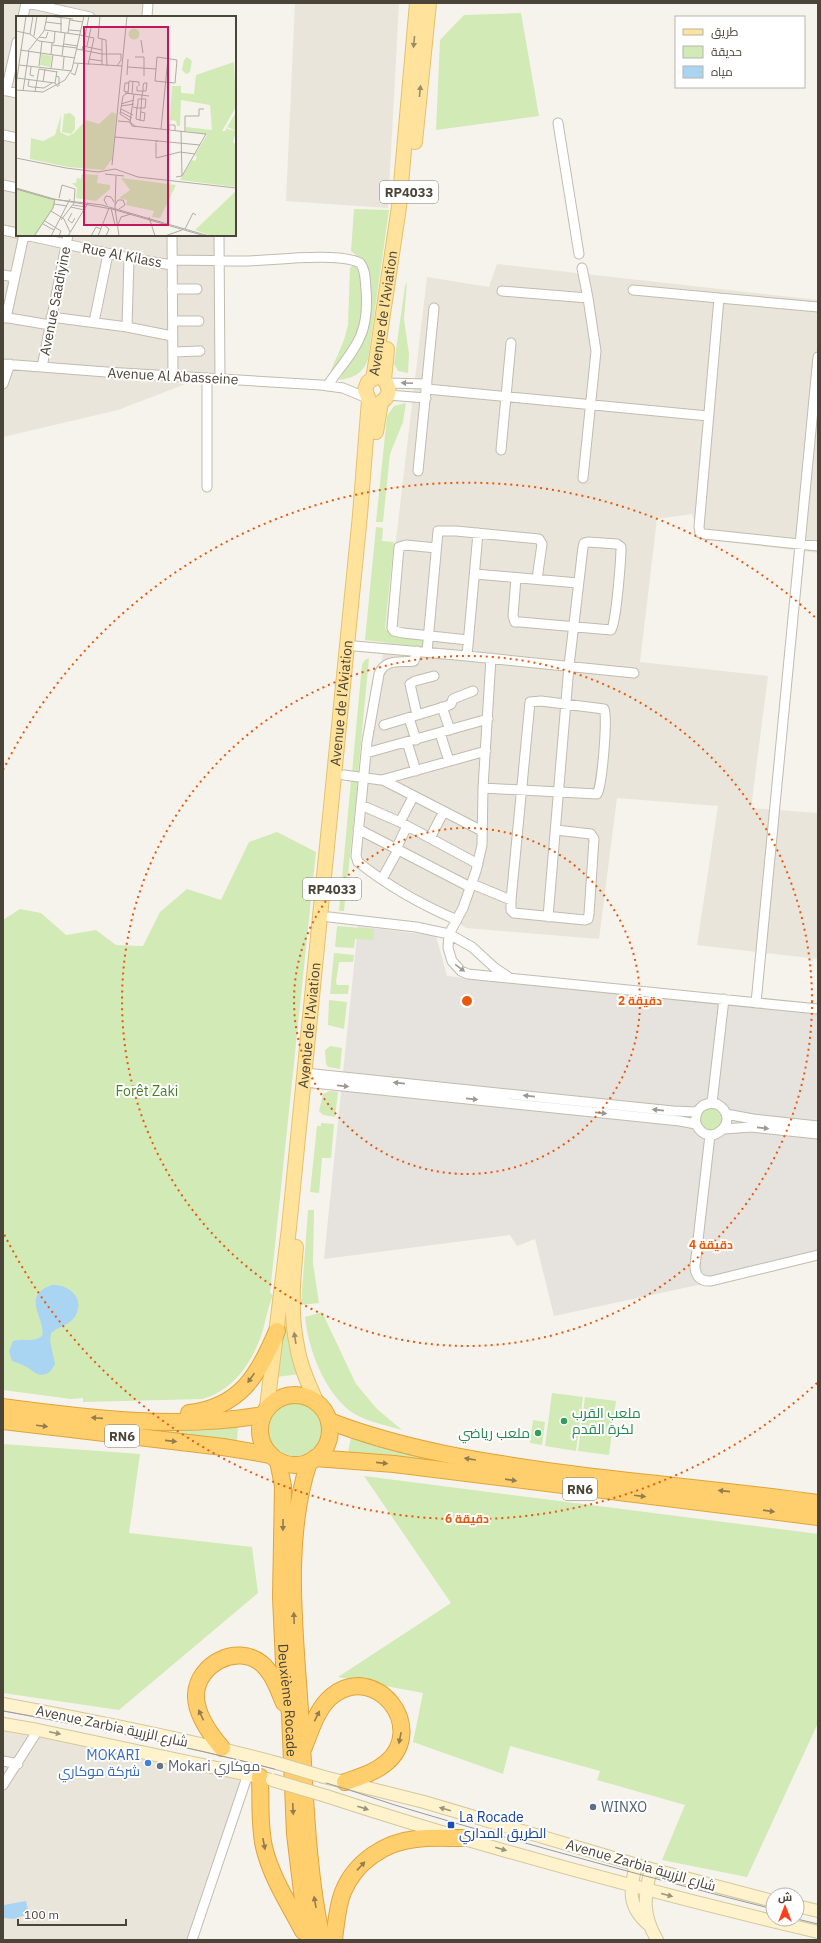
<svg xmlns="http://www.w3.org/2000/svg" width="821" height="1943" viewBox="0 0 821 1943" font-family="'IBM Plex Sans',Cairo,sans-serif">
<rect width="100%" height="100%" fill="#f6f3ec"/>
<path fill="#eae5da" d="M3,3h150l-1,14h-135v218h202l3,135 -104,40 -115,27z
M295,3h104l-11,205 -102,-7z
M497,264l321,36v253l-117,-14 -9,-25 -35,5 -17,143 128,14 -17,132 67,5v146l-121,-14 21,-139 -101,-8 -18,141 -133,-11 -108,-66 69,-585 62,10z
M3,1727l248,50 -54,159 5,4h-199z"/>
<path fill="#e6e2dd" d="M358,926l78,10 11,40 371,38v245l-264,57 -19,-77 -18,7 -7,-11 -186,24z"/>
<path fill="#d2eab5" d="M521,13l18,103 -103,14 4,-90 24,-25z
M354,209l35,1 -21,149c-5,15 -15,19 -29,21l23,-39 2,-80 -13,-10z
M353,265l4,2c8,20 9,46 3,67 -4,11 -20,28 -28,38l-1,-2 13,-30 4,-15 2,-57z
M407,282l-3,37 5,35 -1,19 -10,-2 -4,-7 11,-78z
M406,403l-3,19 -13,32 -7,68h-7l11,-106 7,-10z
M376,527l7,1 -1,13 12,1 -9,87 8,6 32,3 -1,9 -59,-7z
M369,658l-11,116 -6,-1 10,-109 3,-4z
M351,780l7,1 -14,130h-5z
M277,832l39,20 -46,441 3,2c-5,12 -7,25 -11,38 -10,30 -29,58 -60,66l-119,3v-4l-12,1 -68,-9v-470l17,-11 21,4 25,22 30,-5 20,15 27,1 17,-34 27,-23 34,11 28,-58z
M337,926l37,3 -1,11 -18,-1 -1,9 -19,-1z
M334,953l20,2 -1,7h-14l-3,20 1,3h12l-1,9h-18z
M329,1000l18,2 -3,27 -16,-4z
M330,1046l12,2 -2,21 -12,-2 -2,-3 -1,-14z
M330,1091l8,1 -3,25 -12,-2 -4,-4 4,-17z
M700 1119a11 11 0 1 1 22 0a11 11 0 1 1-22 0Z
M321,1123l13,1 -3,34h-9l-3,35 -9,-1 7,-66h4z
M308,1210h6l-1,53 6,40 -18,2z
M287,1278l13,96 -24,3z
M322,1312l34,72 21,25 25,21c-16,-5 -35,-8 -49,-17 -28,-19 -45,-64 -48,-96z
M552,1393l31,4 -7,54 -31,-5z
M585,1397l31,4 -7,54 -31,-4z
M268 1429a27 27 0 1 1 54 0a27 27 0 1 1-54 0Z
M533,1420l12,2 -3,23 -12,-2z
M238,1426l-1,15 -111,-13z
M351,1438l25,8 82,19 -110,-13z
M3,1444l137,10 -11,79 123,14 6,46 -139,117 -116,-17z
M364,1476l454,58v189l-71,154 -85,-17 23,-55 -88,-25 3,-9 -90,-25 -7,28 -90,-32 10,-49 -85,-16 113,-74z"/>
<path fill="#a9d4f2" d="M52,1285c20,-1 36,18 20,35 -6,6 -14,7 -21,13l-1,8 5,23 -5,8c-13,7 -15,-1 -25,-6 -3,-2 -8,-3 -13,-5l-3,-10 4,-10c11,-3 20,2 29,-5 5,-16 -23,-40 10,-51z
M26,1901l3,13 -16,5 -9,-1 -1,-12 1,-1z"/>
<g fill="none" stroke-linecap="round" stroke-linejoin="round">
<g stroke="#c2bbae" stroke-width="11">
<path id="street" d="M28,3l62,14
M23,17l3,-14
M147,17l1,-14
M3,90l14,3
M6,91l11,-49
M558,123l21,131
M3,135l14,3
M3,185l14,3
M3,230l14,3
M25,235l104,23 43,7
M172,235l1,141
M219,235l1,144
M172,260c26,0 52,1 77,1 25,-1 91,-9 111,2 6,7 5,18 6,26 4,49 -13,60 -39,97
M582,268l6,30
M3,275l12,2
M172,289h25
M633,290l86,8
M502,291l86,7 8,53 -13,127
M818,307l-99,-9 -20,229 1,6 4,1 114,12
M3,317l47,8
M51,317l76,10 45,9
M6,318l18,-83
M173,321h26
M94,322l14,-68
M127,327l2,-69
M173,352l27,-1
M3,364l103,8 215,13 22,3 24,10
M42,367l26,-132
M386,383l41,1
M3,384l7,-20
M427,389l281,27
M388,395l38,3
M501,450l10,-107
M418,471l16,-163
M207,487v-109
M436,548l-30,-3 -7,2 -7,81 2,3 9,2 65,7
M475,574l103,9
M516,578l-3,38 2,6h5l91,8c5,-4 10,-72 10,-83l-4,-3 -29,-2 -4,1 -1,4c-5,40 -9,79 -14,119l-21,251
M355,646l112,10 167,17
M417,651l-3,10c-13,2 -29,-3 -35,13l-12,68 -11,114 2,6c30,24 64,43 99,58
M427,652l11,-121h18l83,8 3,5 -5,35
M467,656l11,-123
M491,658l-8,130 -1,57 -6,26 -13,37 -14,26 -1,14 4,13 9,10 7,3 350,35
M442,707l8,23
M417,715l-7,-31 5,-3 19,-5
M409,718l7,22
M384,725l63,-19 4,-2 2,-5 20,-8
M440,733l9,28
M407,742l9,29
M366,753l122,-34
M344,775l37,5 8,-2 97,-27
M383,780l99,51
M483,788l114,6c5,-7 11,-78 7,-85l-63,-8 -11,1 -19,198v10l3,3 71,7 3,-1 1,-5 5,-75 -3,-5 -35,-4
M361,805l39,17 78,42
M400,822l13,-25
M358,829l112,58
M430,838l13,-25
M396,849l11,-23
M382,879l16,-29
M472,884l39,16
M329,917l87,10 33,7 23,13 23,21 12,8
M756,1003l62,-646
M305,1073l368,38 24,1
M304,1082l376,39 16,3c13,28 48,-5 21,-20 -14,-3 -23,6 -21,20
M712,1103l12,-104
M726,1114l27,5 65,7
M724,1129l27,-2 67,7
M710,1135l-15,131c0,10 6,16 16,15l107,-26
M3,1761l15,3
M3,1785l35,-55
M192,1940l56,-166"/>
</g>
<g stroke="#d6c79b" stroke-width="14">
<path id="secondary" d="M3,1704c92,17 184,35 274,59
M3,1724l35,6 230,49
M324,1777l100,25 227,67 122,32
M326,1796c162,53 327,97 492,136
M636,1864c-6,25 -9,42 12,60
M651,1869c-7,28 -9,45 6,71
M797,1906l21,5"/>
</g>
<g stroke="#e6c16a" stroke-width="16">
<g id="primary">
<path d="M415,142l14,-139"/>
<path d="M376,432l5,-30c9,-5 10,-14 3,-22l3,-31"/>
<path d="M296,1247c-3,32 -6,67 1,99 3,19 11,37 19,55"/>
<path id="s1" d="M267,1407l22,-179 71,-713 9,-115 -4,-10 3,-8 5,-3 3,-18 23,-154 18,-204"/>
</g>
</g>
<g stroke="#e0a43c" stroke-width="18">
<g id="highway">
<circle cx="295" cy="1430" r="35"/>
<path d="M3,1407c84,11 175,23 260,8"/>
<path d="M189,1413c51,-6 69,-37 88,-82"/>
<path d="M3,1421l220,26 48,8"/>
<path d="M329,1421c75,29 154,41 233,52 85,11 171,18 256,30"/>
<path d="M315,1458l79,6 424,53"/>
<path id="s2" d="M278,1461l5,25 -2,111 3,66 6,51 5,120 10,83 5,23"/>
<path d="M309,1462c-26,78 -14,169 -9,249 5,76 6,154 22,229"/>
<path d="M304,1747c7,-17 13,-39 28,-51 44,-35 96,32 54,67 -12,10 -27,14 -41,19"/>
<path d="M222,1748c-12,-14 -27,-35 -26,-54 2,-30 40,-50 65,-31 12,10 17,26 23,40"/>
<path d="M260,1777c1,23 -1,48 4,70 7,30 25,57 39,84"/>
<path d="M334,1940c2,-16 3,-33 9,-48 12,-30 42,-50 73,-53 15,-2 31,-1 46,-1"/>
</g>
</g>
<use href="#street" stroke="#fff" stroke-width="9"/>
<use href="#secondary" stroke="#fff3cd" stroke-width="12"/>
<use href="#primary" stroke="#ffe39c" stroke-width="14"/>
<use href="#highway" stroke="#ffcf6e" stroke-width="16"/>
<path stroke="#9a9a9a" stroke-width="1" d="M3,1711c107,19 215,42 320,71 32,9 63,21 95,30 118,35 236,67 355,97
M797,1919l21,5"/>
<g stroke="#d6c79b" stroke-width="14" stroke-linecap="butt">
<path id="secondary-bridge" d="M277,1763l47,14
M272,1780l54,16"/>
</g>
<use href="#secondary-bridge" stroke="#fff3cd" stroke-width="12"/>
</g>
<defs><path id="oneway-solid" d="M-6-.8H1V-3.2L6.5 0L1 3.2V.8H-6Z"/></defs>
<g fill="#9c8c66">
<use href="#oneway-solid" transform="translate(414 42) rotate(95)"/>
<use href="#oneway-solid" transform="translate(420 91) rotate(-84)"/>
<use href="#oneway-solid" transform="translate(295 1338) rotate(-99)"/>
</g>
<g fill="#9c9892">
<use href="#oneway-solid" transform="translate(407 383) rotate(-178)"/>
<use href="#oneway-solid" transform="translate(460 968) rotate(36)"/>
<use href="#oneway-solid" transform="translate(399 1083) rotate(-174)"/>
<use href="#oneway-solid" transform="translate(343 1086) rotate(6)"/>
<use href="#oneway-solid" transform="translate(529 1096) rotate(-174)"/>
<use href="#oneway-solid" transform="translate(472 1099) rotate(6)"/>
<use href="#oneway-solid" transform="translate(658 1110) rotate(-174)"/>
<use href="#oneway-solid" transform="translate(601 1113) rotate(6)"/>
<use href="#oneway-solid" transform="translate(763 1128) rotate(6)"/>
</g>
<g fill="#937c4e">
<use href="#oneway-solid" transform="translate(251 1378) rotate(125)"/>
<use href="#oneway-solid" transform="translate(97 1418) rotate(-176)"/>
<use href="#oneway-solid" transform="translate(42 1426) rotate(7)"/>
<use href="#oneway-solid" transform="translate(171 1441) rotate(6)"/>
<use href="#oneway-solid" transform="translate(470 1459) rotate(-171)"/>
<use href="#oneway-solid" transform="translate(382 1463) rotate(6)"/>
<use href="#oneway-solid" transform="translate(511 1480) rotate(8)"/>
<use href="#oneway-solid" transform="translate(724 1491) rotate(-174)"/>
<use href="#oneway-solid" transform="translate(640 1496) rotate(7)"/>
<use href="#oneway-solid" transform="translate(769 1511) rotate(8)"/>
<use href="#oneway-solid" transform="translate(283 1525) rotate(91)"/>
<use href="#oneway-solid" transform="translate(294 1618) rotate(-92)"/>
<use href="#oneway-solid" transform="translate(201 1715) rotate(-115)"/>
<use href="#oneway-solid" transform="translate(317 1716) rotate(-64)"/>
<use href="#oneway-solid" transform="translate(400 1738) rotate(101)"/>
<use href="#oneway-solid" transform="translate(293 1809) rotate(87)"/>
<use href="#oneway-solid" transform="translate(264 1844) rotate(79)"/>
<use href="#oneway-solid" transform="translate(361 1866) rotate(-47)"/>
<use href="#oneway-solid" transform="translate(315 1902) rotate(-100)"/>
</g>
<g fill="#9c937c">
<use href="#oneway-solid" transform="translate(55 1733) rotate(12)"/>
<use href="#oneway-solid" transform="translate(363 1808) rotate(18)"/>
<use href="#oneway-solid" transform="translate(445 1809) rotate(-164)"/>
<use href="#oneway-solid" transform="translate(501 1849) rotate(16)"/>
<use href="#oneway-solid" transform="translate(667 1895) rotate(15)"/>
</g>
<g fill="none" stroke="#e8590c" stroke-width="2" stroke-dasharray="2 4">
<circle cx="467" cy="1001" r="173"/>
<circle cx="467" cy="1001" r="345"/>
<path d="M817 1383A518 518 0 0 1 3 1232M3 770A518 518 0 0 1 817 619"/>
</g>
<g fill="#2e9e5b" stroke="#fff" stroke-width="1.5">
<circle cx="564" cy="1421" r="4"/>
<circle cx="538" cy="1433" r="4"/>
</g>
<circle fill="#3f7fe0" stroke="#fff" stroke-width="1.5" cx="148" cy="1763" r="4"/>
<circle fill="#6b7280" stroke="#fff" stroke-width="1.5" cx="160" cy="1766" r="4"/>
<circle fill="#5c6f8a" stroke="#fff" stroke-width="1.5" cx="593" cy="1807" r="4"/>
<rect fill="#1a4fb4" stroke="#fff" stroke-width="1.5" x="447" y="1821" width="8" height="8" rx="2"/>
<g text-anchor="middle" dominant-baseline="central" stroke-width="4" stroke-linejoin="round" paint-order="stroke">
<g fill="#fff" stroke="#817c74" stroke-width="1">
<rect x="380" y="181" width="58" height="22" rx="3"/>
<rect x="303" y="878" width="58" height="22" rx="3"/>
<rect x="105" y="1425" width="34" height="22" rx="3"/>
<rect x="563" y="1478" width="34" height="22" rx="3"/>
</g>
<g font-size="13" font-weight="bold" fill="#4b4439">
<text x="409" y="192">RP4033</text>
<text x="332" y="889">RP4033</text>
<text x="122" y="1436">RN6</text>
<text x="580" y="1489">RN6</text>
</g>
<g font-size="14" fill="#4b4439" stroke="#fff">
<text transform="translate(122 255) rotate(11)">Rue Al Kilass</text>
<text transform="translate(55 301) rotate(-79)">Avenue Saadiyine</text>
<text stroke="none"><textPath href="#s1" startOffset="1104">Avenue de l'Aviation</textPath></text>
<text transform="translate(173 376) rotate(3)">Avenue Al Abasseine</text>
<text stroke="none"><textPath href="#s1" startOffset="708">Avenue de l'Aviation</textPath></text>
<text stroke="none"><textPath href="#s1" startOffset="384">Avenue de l'Aviation</textPath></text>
<text stroke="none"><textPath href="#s2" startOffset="240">Deuxième Rocade</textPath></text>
<text transform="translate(112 1726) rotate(12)">Avenue Zarbia شارع الزربية</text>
<text transform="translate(641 1865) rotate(16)">Avenue Zarbia شارع الزربية</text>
</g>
<g font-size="14" fill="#4a7f2a" stroke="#fff">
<text x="147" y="1091">Forêt Zaki</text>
</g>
<g font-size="14" fill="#27864d" stroke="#fff" text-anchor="start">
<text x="572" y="1413">ملعب القرب<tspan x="572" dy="16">لكرة القدم</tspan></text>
<text x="530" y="1433" text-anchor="end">ملعب رياضي</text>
</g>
<g font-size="14" fill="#366cbe" stroke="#fff" text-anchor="end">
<text x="140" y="1755">MOKARI<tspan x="140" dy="16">شركة موكاري</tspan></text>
</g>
<g font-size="14" fill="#5b616d" stroke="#fff" text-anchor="start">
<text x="168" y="1766">Mokari موكاري</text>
</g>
<g font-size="14" fill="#4e5e75" stroke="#fff" text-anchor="start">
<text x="601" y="1807">WINXO</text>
</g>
<g font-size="14" fill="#164399" stroke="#fff" text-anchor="start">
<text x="459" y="1817">La Rocade<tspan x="459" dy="16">الطريق المداري</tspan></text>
</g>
</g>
<g transform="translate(16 16)">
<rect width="220" height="220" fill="#f6f3ec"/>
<path d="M112.5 18a5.5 5.5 0 1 1 11 0a5.5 5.5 0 1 1-11 0ZM25,38l11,2 -2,11 -10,-2zM171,41l5,4 -2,11 -4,2 -4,-4 2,-10zM218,46l2,45 -14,24h3l11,-19v19l-8,-4 -1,2 9,2 -3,11 3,3v42l-56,-7 12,-20 3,1 2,-4 -2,-2 12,-20 -21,-4v-4l26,3 -2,-25 -29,-5 -1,26h-3l-1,-5 -6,-1 2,-34h9v7l13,1 2,-19zM96,96l4,2 -4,45 -8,11 -36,-3 -38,-8 1,-21 12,3 12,-6 6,-20 -1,17 8,4 6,-3 12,-13 13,4zM48,98l6,-1 5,4v12l-4,5 -9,-2zM66,158l16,1 -1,8 13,2v4l-14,12 -20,-3 1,-10 -5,-5h4l1,-5 4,1zM105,162l55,7 -16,33 -8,-1 2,-6 -28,-6 1,-5 -8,-2 11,-8zM0,172l39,11 -1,8 -19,29h-19zM220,175v45h-24l-17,-6z" fill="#d2eab5"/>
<path fill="none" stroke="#b2ada4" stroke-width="1" d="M33,0l24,3M0,1v13M54,4l13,2M30,6l16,2M29,14l35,5M53,14l12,1M0,15l14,3 9,7 15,2M45,16v-16M52,17l2,-15M14,18l3,-18M64,19l14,3M18,20l3,-20M69,20l4,-20M23,21l7,1 2,-6M82,22l8,2 1,26M82,22l2,-22M125,24l2,13M38,27l1,-12M48,28l14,2M36,29l25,3M71,30l4,-18M61,33l25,5M4,34l55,8M66,34l1,-4 19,4M12,35l16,-20 3,-15M86,38h19v6l-4,6M35,39l1,-12M46,40l3,-23M119,41h9v19M141,41l20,3 -2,23 -20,-2zM73,43l13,2M58,47l48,3M3,49l53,6M72,49l6,-27M86,49v-26M23,50l3,-25M15,51l-1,8 4,1M112,51l28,2M35,52l2,-13M47,53l1,-12M55,57l4,2 3,-11M111,59l1,-16M40,60l3,1v9M1,62l38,5 3,4M13,64l-1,6 4,1 12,1 8,-5M27,66l2,-13M39,67l2,-12M0,69l10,-69M121,70v5h9l1,-8h-3l-1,3v5l-1,4 -2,26M0,74l27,2 22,-12 7,-11 12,-53M7,75l6,-40M19,76l4,-23 18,3M112,76l-4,-1 1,-8h4M109,77l24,3M111,77l-4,3 -3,18 11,7M112,78l1,-13 10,1v4M116,78l1,-13M105,88l13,-4M105,90l13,-2M117,91l4,1h8l1,-9h-8v4l-1,5 -1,11 8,2 1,-8 -4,-1M105,93l12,6M105,96l11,6M102,105l12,1 6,5M114,106l2,4 74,8 -24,42 -6,1M114,106l4,-28M145,113l7,-71M153,114v-5h6v6M165,115l1,45M169,116v-16h14v-7h5M99,121l43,4 -3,1M142,125l42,4M140,127v15l24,-6 15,2M0,142l50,10 32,4 17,-3 23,8 98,11M96,149l15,-149M89,158l19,2M100,160l-1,32 4,28M0,172l38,11 58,10 93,27M0,173l35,10 51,6 107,31M43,182l3,-13 13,4 -1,14 -13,17M38,188l13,2M57,189l13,2M91,189l-3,-5 2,-4 5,1 3,5M99,189l3,-5h5l2,5 -6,4M55,191l13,3M95,192l4,17M35,195l13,8 6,13M56,197l-4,7 4,3 3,-5M133,201l6,19M29,205l16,10 -2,5M27,208l11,6M88,209l5,4 -3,7M102,209l3,-8 10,-3M169,213l8,-16 3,2M18,220l19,-28 2,-9M35,220l19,-37M52,220l20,-33M75,220l5,-9 5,2M82,220l11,-28M149,220l17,-6"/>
<path fill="#c2185b" fill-opacity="0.15" stroke="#c2185b" stroke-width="2" d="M68,11h84v198h-84z"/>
<rect width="220" height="220" fill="none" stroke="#4b4439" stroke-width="2"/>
</g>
<circle cx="467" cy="1001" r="6" fill="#e8590c" stroke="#fff" stroke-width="2"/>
<g font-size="12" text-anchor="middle" font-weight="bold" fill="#e8590c" stroke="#fff" stroke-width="4" stroke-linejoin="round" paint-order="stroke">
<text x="640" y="1005">2 دقيقة</text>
<text x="711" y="1249">4 دقيقة</text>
<text x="467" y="1523">6 دقيقة</text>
</g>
<rect width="821" height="1943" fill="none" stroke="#4b4439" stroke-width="8"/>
<rect x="675" y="16" width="130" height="72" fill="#ffffff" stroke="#b7b4b0"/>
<rect x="683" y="29" width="20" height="6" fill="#ffe39c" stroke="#b7b4b0"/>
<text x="711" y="36" font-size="12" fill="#4b4439">طريق</text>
<rect x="683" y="46" width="20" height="12" fill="#d2eab5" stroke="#b7b4b0"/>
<text x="711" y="56" font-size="12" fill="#4b4439">حديقة</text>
<rect x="683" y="66" width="20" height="12" fill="#a9d4f2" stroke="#b7b4b0"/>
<text x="711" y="76" font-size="12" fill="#4b4439">مياه</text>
<g transform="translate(785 1907)"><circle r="19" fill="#ffffff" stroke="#b7b4b0"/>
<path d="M0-3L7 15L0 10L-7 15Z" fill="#fc3f1d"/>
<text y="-6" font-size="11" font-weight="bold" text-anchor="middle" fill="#4b4439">ش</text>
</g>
<path d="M18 1919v6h108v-6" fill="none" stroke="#4b4439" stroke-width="2"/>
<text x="24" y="1919" font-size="12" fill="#4b4439" stroke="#ffffff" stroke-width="3" paint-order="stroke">100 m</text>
</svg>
